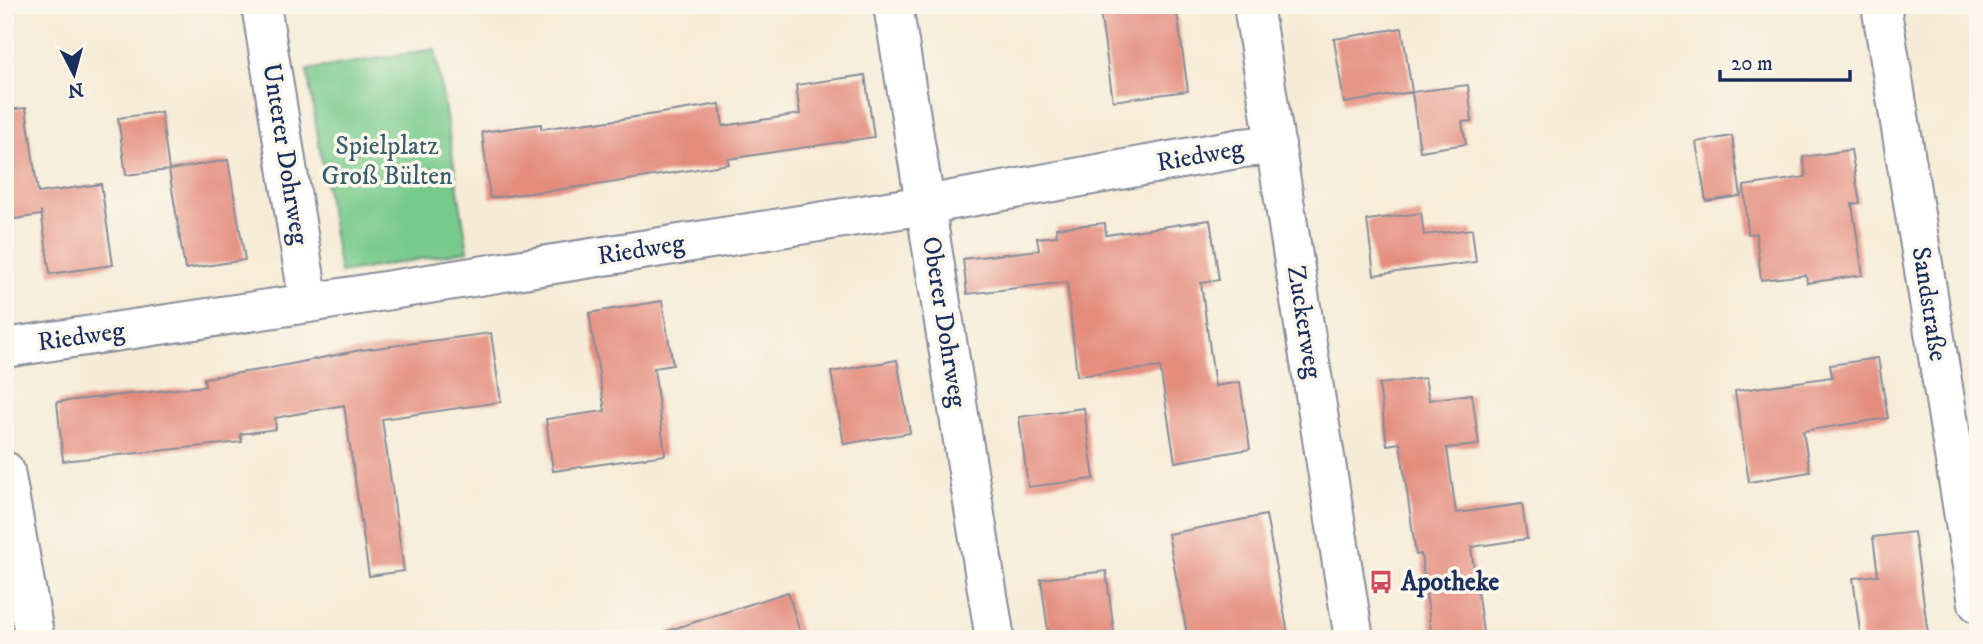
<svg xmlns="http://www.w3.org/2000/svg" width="1983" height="644" viewBox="0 0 1983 644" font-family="'IM FELL DW Pica',serif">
<rect width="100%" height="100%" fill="#fbf7ec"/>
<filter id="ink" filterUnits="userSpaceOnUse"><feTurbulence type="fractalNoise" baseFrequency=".0143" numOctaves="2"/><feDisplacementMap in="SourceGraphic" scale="14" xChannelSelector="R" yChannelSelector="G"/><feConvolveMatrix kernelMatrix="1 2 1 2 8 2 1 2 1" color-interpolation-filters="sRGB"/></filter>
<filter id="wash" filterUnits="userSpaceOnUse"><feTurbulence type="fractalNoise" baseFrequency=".00686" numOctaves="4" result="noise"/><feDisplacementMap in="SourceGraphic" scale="28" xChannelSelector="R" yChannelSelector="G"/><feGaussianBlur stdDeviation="1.57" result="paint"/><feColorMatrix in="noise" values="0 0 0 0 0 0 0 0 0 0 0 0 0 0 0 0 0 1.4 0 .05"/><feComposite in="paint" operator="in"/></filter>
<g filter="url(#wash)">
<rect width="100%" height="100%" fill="#f6ebd6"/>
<path fill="#78ca8b" stroke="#4a7c74" stroke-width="2" d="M435,49l33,202 -128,22 -33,-203z"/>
<g id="blocks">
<path fill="#e48d7e" d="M1099,5h77l12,86 -75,10z
M1402,28l10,64 -68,11 -10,-64z
M865,75l9,62 -146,22 1,5 -126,20 -113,14 -8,-66 59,-8v5l55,-8v2l124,-19 3,22 77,-12 -4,-29z
M1468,85l4,36 -10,1 4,22 -46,7 -8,-59z
M26,108l12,85 63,-9 12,81 -63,9 -9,-63v4l-33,5 -3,-18v-92z
M161,112l8,58 -43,5 -8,-57z
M1732,136l9,60 -35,5 -10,-59z
M1851,150l9,53 -8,1 11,71 -56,8 -1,-8 -45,5 -5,-47 -8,1 -4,-48 62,-9 -3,-20z
M228,160l17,100 -60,9 -16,-99z
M1421,213l3,22 48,-6 4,33 -102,13 -7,-55z
M1210,220l9,60 -18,3 14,103 25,-4 10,67 -75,13 -15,-95 -83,9 -10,-94 -100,12 -4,-35 76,-9 -2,-12 20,-2 -1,-8 49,-5 1,12z
M662,301l11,64 -19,3 11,87 -112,16 -7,-52 59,-8 -16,-98z
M491,333l10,69 -119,17 22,152 -35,5 -25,-171 -69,13 1,11 -36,5 2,8 -179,19 -6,-59 148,-16 -1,-8 62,-9 95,-19z
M1878,358l10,60 -85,13 7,41 -61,10 -14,-91 97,-14 -2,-12z
M897,360l13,73 -66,11 -13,-72z
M1425,378l4,22 43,-6 7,51 -32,3 9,65 66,-9 5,35 -56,8 13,92h-52l-11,-85 -5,1 -16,-112 -13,2 -8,-61z
M1084,408l10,71 -66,8 -9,-70z
M1266,515l23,124h-101l-20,-105z
M1914,532l14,101 -43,6h-24l-8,-61 25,-3 -5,-38z
M1106,571l9,68h-66l-8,-60z
M788,592l14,47h-134l-1,-8z"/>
</g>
</g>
<g filter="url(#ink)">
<use href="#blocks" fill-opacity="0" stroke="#888d9a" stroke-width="2"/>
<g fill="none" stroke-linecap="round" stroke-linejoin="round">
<g stroke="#888d9a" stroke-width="42">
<path id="minor" d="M261,5l48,298
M893,5l102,634
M1253,5l101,634
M1881,5l97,598
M5,348l304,-45 616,-98 317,-57 34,-3
M5,471l30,168"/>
</g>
<use href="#minor" stroke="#fff" stroke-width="38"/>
</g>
</g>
<defs>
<g id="bus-bare" transform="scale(1.89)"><path d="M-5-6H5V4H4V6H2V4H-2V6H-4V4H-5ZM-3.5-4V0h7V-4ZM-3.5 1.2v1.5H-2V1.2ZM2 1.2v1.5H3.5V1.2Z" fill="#d1495b" stroke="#fbf7ec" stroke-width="2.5" paint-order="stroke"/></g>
</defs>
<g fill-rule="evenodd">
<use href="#bus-bare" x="1381" y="582"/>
</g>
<g text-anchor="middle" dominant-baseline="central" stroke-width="7" stroke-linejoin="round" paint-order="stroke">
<g font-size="26" fill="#375e6c" stroke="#fbf7ec">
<text x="387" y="146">Spielplatz<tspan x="387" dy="30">Groß Bülten</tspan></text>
</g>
<g font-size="26" fill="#1b2f5e" stroke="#fbf7ec">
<text transform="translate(285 154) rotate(81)">Unterer Dohrweg</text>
<text transform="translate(1200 156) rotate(-10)">Riedweg</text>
<text transform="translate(641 250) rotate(-9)">Riedweg</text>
<text transform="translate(1929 304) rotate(81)">Sandstraße</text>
<text transform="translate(944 322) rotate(81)">Oberer Dohrweg</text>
<text transform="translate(1304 322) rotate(81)">Zuckerweg</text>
<text transform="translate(81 337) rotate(-8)">Riedweg</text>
</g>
<g font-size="26" font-weight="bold" fill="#1b2f5e" stroke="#fbf7ec" text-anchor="start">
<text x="1401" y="582">Apotheke</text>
</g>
</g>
<rect width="1983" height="644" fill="none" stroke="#fbf7ec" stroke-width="28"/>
<g transform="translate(74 74) rotate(174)" stroke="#fbf7ec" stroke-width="5" paint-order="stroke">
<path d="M0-5L12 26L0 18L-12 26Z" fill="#1b2f5e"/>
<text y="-10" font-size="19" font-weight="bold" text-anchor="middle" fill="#1b2f5e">N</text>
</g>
<path d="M1720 70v10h130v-10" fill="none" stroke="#1b2f5e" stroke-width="3.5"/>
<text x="1731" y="70" font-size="21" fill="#1b2f5e" stroke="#fbf7ec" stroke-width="5" paint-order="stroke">20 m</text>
</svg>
